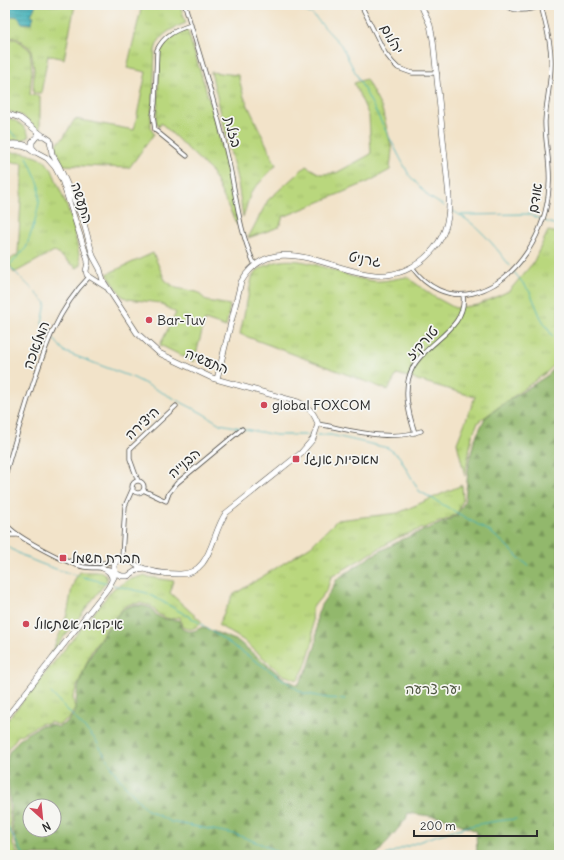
<svg xmlns="http://www.w3.org/2000/svg" width="564" height="860" viewBox="0 0 564 860" font-family="Delius,'Playpen Sans Hebrew',sans-serif">
<defs>
<pattern id="grass-tufts" width="24" height="20" patternUnits="userSpaceOnUse"><rect width="24" height="20" fill="#b9d77d"/><path d="M3 7l-1-3M5 7V3M7 7l1-3M15 17l-1-3M17 17v-4M19 17l1-3" fill="none" stroke="#9fb96c"/></pattern>
<pattern id="forest-firs" width="22" height="20" patternUnits="userSpaceOnUse"><rect width="22" height="20" fill="#92b86c"/><path d="M5 1l3.5 6h-7zM16 11l3.5 6h-7z" fill="#779659"/></pattern>
<pattern id="water-rules" width="6" height="5" patternUnits="userSpaceOnUse"><rect width="6" height="5" fill="#3fb0b8"/><path d="M0 2.5h6" fill="none" stroke="#358f96"/></pattern>
</defs>
<rect width="100%" height="100%" fill="#f6f6f2"/>
<filter id="ink" filterUnits="userSpaceOnUse"><feTurbulence type="fractalNoise" baseFrequency=".025" numOctaves="2"/><feDisplacementMap in="SourceGraphic" scale="8" xChannelSelector="R" yChannelSelector="G"/><feConvolveMatrix kernelMatrix="1 2 1 2 8 2 1 2 1" color-interpolation-filters="sRGB"/></filter>
<filter id="wash" filterUnits="userSpaceOnUse"><feTurbulence type="fractalNoise" baseFrequency=".012" numOctaves="4" result="noise"/><feDisplacementMap in="SourceGraphic" scale="16" xChannelSelector="R" yChannelSelector="G"/><feGaussianBlur stdDeviation="0.9" result="paint"/><feColorMatrix in="noise" values="0 0 0 0 0 0 0 0 0 0 0 0 0 0 0 0 0 1.4 0 .05"/><feComposite in="paint" operator="in"/></filter>
<g filter="url(#wash)">
<rect width="100%" height="100%" fill="#f2e3c9"/>
<path fill="url(#grass-tufts)" stroke="#728154" d="M5,5h70l-11,54 -16,-4 -7,38h-8l1,-24 -3,-20 -14,-11 -12,-1z
M142,5h38l6,18c-15,6 -27,11 -31,27l-2,51 -2,14v14l3,5 -25,34 -66,-3 -8,-20 8,-7 12,-19 59,11 12,-58 -19,-4z
M187,29l29,93 22,98 -1,5 -26,-54 -50,-48 -2,4 -3,-6 2,-21 1,-48 8,-13 7,-5z
M5,39h11l14,11 2,20 -2,25 10,1v36l-17,-16 -18,-6z
M211,72l27,3 6,22 32,68 -25,27 -8,25 -5,-34z
M366,79l16,30 10,40 -2,21 -22,12 -85,35 -4,10 -31,11 20,-38 38,-34 14,8 16,-1 35,-19 -2,-38 -15,-33z
M5,117c10,3 22,8 24,20l-6,3 -18,1z
M5,152l20,1 12,4 7,3 8,10 20,49 9,46 -4,3 -23,-17 -40,22 -6,-12 10,-7 5,-91 -18,-1z
M548,231l11,2v127l-12,12 -69,50 -6,14 -7,40 -8,-33 18,-46 -78,-23 -9,16 -148,-56 12,-56c3,-7 6,-8 13,-12 36,-18 72,12 109,15 10,1 23,-3 33,-4l26,19 22,12 23,-3 31,-14 24,-28z
M153,253l12,27 11,8 21,4 10,9 23,4 -4,22 -21,-7 -11,42 -34,-17 16,-32 -16,-10 -32,-4 -6,-3 -15,-22z
M462,485l1,14 -5,13 -8,6 -53,20 -66,39 -4,13 -15,18 1,33 -8,26 -7,13 -15,-5 -40,-35 -25,-15 15,-30 78,-49 26,-26 61,-7z
M80,572h22l4,4 1,5 -57,74c6,-13 13,-27 17,-41 4,-14 3,-31 13,-42z
M142,576l32,5 -4,12 32,29c-8,7 -10,9 -20,5l-2,-10 -10,2 -7,-2 -5,-3 -7,-8 -11,-3 -10,1 -6,3 -16,19 -17,26 -18,45 2,12 -7,11 -4,1 -5,4 -9,-3 -4,2 -4,-1 -24,13 -10,13 -3,8v-34l108,-134 15,-9z
M5,776l8,69 5,10h-13z"/>
<path fill="url(#forest-firs)" stroke="#5e724c" fill-rule="evenodd" d="M559,363v492h-82l-1,-24 -31,-13 -37,-5 -2,6 -28,34 -4,2h-354l-3,-7 -4,-17 -7,-67 3,-12 9,-11 8,-7 16,-9 2,1 6,-2 8,3 10,-5 8,-12c-2,-28 19,-66 36,-87 5,-7 10,-15 18,-17 7,-2 14,0 21,2 6,12 16,12 28,12l2,8c7,5 13,4 21,-1l36,14 47,38 13,6 10,-17 8,-24 1,-28 4,-11 11,-16 5,-10 36,-24 30,-16 46,-19 6,-4 7,-9 3,-7 4,-38 5,-21 11,-23 14,-11 49,-32zM30,806h24v24h-24z"/>
<path fill="url(#water-rules)" stroke="#356e72" d="M5,5h31l-5,10 3,1 -3,8 -9,-1 -4,-6 -3,-1 -10,3z"/>
<g fill="none" stroke-linecap="round" stroke-linejoin="round">
<path stroke="#3fb0b8" stroke-width="1" d="M286,5l26,9 29,31 68,130 20,22 15,9
M5,130l6,2 6,5
M453,211c25,13 41,34 57,55
M460,215l68,-1 14,6
M545,221l14,5
M9,266l37,37 -4,21 8,10
M5,270l21,-22 9,-27 4,-18v-19l-12,-27
M514,272l16,20 11,26 12,19
M52,337l13,15 69,26 68,35 18,11 21,4
M244,429l32,6h36
M317,435h14l57,13 11,8 20,35 70,40 15,12 16,16 9,7
M5,544c21,19 75,33 103,39
M113,585l34,8 48,27 108,73 24,5 18,1
M51,693l44,46 23,38 28,32 25,13 64,12 31,12 17,9
M5,823l19,32
M386,855c45,-19 81,-32 130,-36"/>
</g>
</g>
<g filter="url(#ink)">
<g fill="none" stroke-linecap="round" stroke-linejoin="round">
<g stroke="#494743" stroke-width="5">
<path id="street" d="M185,5c14,49 31,99 42,149 9,37 11,76 28,111
M361,5l24,48 8,10 5,5 14,5h25
M504,5c12,8 24,5 37,1
M187,156l-32,-26 -2,-14 2,-13 2,-53c7,-15 19,-20 34,-25
M412,267c14,20 36,32 61,26 45,-11 74,-63 76,-107 2,-21 -4,-42 -4,-64 1,-21 7,-42 6,-63 0,-19 -6,-36 -10,-54
M318,424c33,6 70,18 103,7
M415,433c-7,-21 -13,-46 -2,-66 14,-26 55,-39 50,-72
M5,476c7,-26 15,-51 23,-77 15,-45 27,-87 61,-122
M138,481l-8,-22v-10l46,-43
M132 487a6 6 0 1 1 12 0a6 6 0 1 1-12 0Z
M143,490l23,11 3,-8 8,-10 65,-54
M6,524c9,13 62,40 78,43 10,2 22,-1 30,4
M5,535h11
M122,557l3,-51 8,-18
M70,561c15,1 33,5 47,-1"/>
</g>
<g stroke="#494743" stroke-width="6">
<path id="secondary" d="M5,113l15,5 22,17
M106,287l-19,-12 -1,-4 2,-9 -1,-5 -25,-77 -7,-13 -8,-9 -13,-7 -2,-4v-5l5,-6h7l6,4 2,14 7,12 24,54 10,36 7,13 3,12 34,52 22,20 53,25 86,24c11,5 16,11 20,22l-5,15 -12,14 -75,60c-15,20 -14,63 -48,61 -12,0 -29,-2 -40,-8 -4,-2 -8,-7 -12,-8 -4,-1 -6,0 -9,2l-3,6 1,7 7,3h6l9,-6 10,-1
M217,379l24,-97c31,-54 90,-10 134,-7 20,2 41,-7 55,-22 15,-15 20,-34 19,-56l-16,-157 -3,-15 -9,-20
M102,568c6,2 10,5 10,12
M5,719l103,-131 6,-11 1,-6"/>
</g>
<g stroke="#494743" stroke-width="8">
<path id="highway" d="M5,145c10,0 21,-2 29,6"/>
</g>
<use href="#street" stroke="#fff" stroke-width="3.5"/>
<use href="#secondary" stroke="#fff" stroke-width="5"/>
<use href="#highway" stroke="#fff" stroke-width="7"/>
</g>
</g>
<g fill="#d1495b" stroke="#f6f6f2" stroke-width="1.5">
<circle cx="149" cy="320" r="4"/>
<circle cx="264" cy="405" r="4"/>
<rect x="292" y="455" width="8" height="8" rx="2"/>
<rect x="59" y="554" width="8" height="8" rx="2"/>
<circle cx="26" cy="624" r="4"/>
</g>
<g text-anchor="middle" dominant-baseline="central" stroke-width="3.5" stroke-linejoin="round" paint-order="stroke">
<g font-size="14" fill="#2b2b2b" stroke="#f6f6f2">
<text transform="translate(392 39) rotate(61)">יהלום</text>
<text transform="translate(233 132) rotate(75)">בזלת</text>
<text transform="translate(535 198) rotate(-81)">אודם</text>
<text transform="translate(82 203) rotate(72)">התעשה</text>
<text transform="translate(365 259) rotate(10)">גרניט</text>
<text transform="translate(422 343) rotate(-48)">טורקיז</text>
<text transform="translate(36 345) rotate(-69)">המלאכה</text>
<text transform="translate(207 361) rotate(22)">התעשיה</text>
<text transform="translate(142 423) rotate(-43)">היצירה</text>
<text transform="translate(184 463) rotate(-41)">הבנייה</text>
</g>
<g font-size="14" fill="#2b2b2b" stroke="#f6f6f2" text-anchor="start">
<text x="157" y="320">Bar-Tuv</text>
<text x="272" y="405">global FOXCOM</text>
<text x="304" y="459">מאפיות אנגל</text>
<text x="71" y="558">חברת חשמל</text>
<text x="34" y="624">איקאה אשתאול</text>
</g>
<g font-size="14" fill="#4e5640" stroke="#f6f6f2">
<text x="433" y="689">יער צרעה</text>
</g>
</g>
<rect width="564" height="860" fill="none" stroke="#f6f6f2" stroke-width="20"/>
<g transform="translate(42 818) rotate(153)"><circle r="19" fill="#f6f6f2" stroke="#a5a5a2"/>
<path d="M0-3L7 15L0 10L-7 15Z" fill="#d1495b"/>
<text y="-6" font-size="11" font-weight="bold" text-anchor="middle" fill="#2b2b2b">N</text>
</g>
<path d="M414 830v6h123v-6" fill="none" stroke="#2b2b2b" stroke-width="2"/>
<text x="420" y="830" font-size="12" fill="#2b2b2b" stroke="#f6f6f2" stroke-width="3" paint-order="stroke">200 m</text>
</svg>
